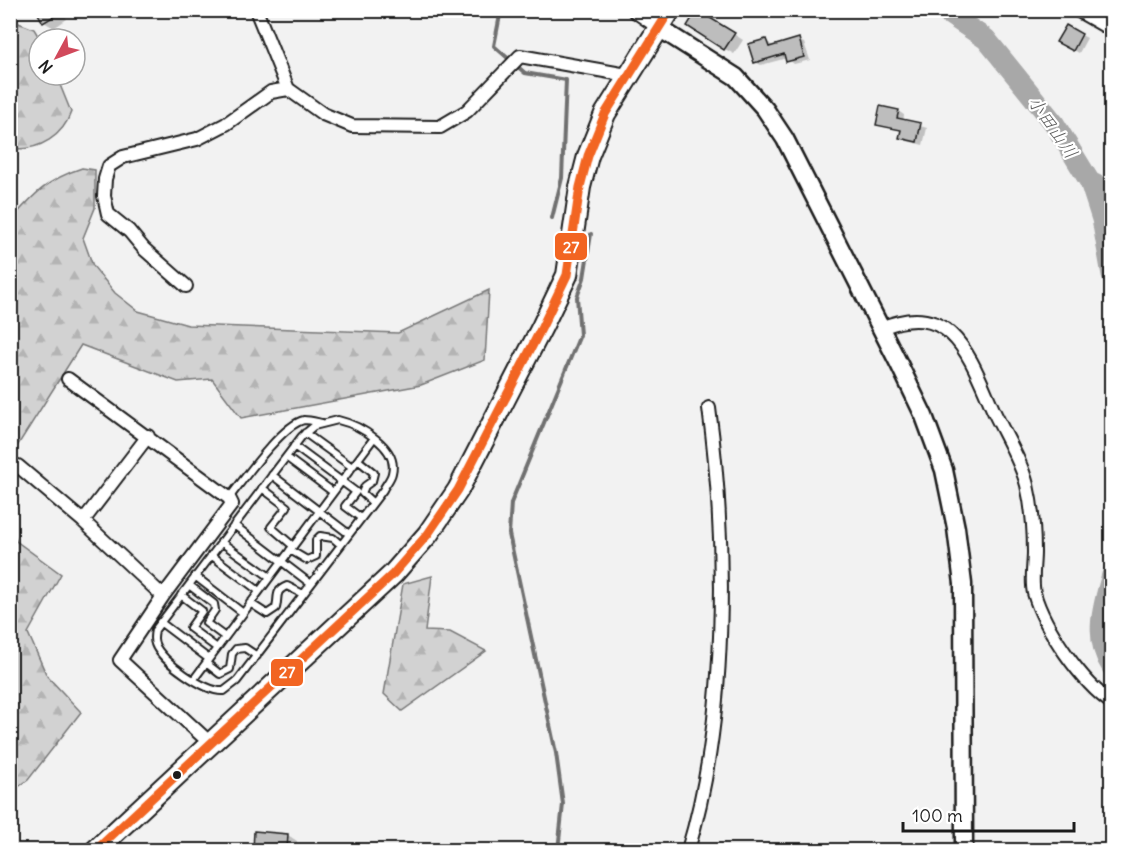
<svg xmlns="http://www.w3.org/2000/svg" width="1122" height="861" viewBox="0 0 1122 861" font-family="Delius,'Klee One',sans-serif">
<defs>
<pattern id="forest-firs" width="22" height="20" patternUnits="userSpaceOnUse" patternTransform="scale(1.5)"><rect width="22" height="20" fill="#d2d2d2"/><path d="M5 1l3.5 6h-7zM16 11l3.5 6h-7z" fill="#b4b4b4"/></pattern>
</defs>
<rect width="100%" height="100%" fill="#f2f2f2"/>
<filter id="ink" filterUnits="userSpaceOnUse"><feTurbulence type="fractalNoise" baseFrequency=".0167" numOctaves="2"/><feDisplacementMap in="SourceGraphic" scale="12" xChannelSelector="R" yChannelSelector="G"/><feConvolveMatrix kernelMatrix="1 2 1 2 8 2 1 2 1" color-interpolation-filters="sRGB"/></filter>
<g filter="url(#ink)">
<path fill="url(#forest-firs)" stroke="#777" stroke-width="1.5" d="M16,22l18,7 6,10 -1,36h17l15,37c-8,24 -31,38 -57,37l-3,4 -1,-129z
M82,168l13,2v38l-12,30 10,28 22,27 23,18 50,14 210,8 91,-43 -4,70 -64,25 -180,33 -29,-39 -34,3 -97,-37 -70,111v-236c23,-26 37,-41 71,-52z
M11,522l5,19 45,33 -33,59 19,43 34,36 -53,68 -17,12 -1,-72 4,-4 -4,-27z
M432,576l-7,55 25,1 36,19 -84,60 -18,-17 19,-110z"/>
<path fill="#0003" d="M61,10l6,9 -13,9 -10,-6z
M707,17l36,23 -9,14 -9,-5z
M1066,27l21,11 -8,15 -21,-12z
M766,40l7,7 25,-7 6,3 6,17 -16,4 -7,-6 -26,7 -6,-3z
M898,111l6,4 -1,6 24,7 -4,17 -16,-4 -6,-3 1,-7 -24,-7z
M256,832l32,3 9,6v9h-42z"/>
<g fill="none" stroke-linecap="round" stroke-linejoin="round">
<path stroke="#707070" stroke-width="4" d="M501,10l-7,36 31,27 41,7 -4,98 -10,40
M558,850l5,-46 -7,-51 -47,-219 2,-31 69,-168 -3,-38 7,-19 7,-44"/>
<path stroke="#a8a8a8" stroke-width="21" d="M943,10l43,29 68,84 36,59 12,37 10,56
M1090,182l22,11
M1112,575c-9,31 -19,63 0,92"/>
</g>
<path fill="#bdbdbd" stroke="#1c1c1c" stroke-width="1.5" d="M36,10h28l-21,13z
M697,10l38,23 -11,17 -37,-24z
M1066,25l16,9 -9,17 -17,-9z
M799,38l5,19 -18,5 -2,-8 -30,9 -6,-19 18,-5 3,8z
M880,106l19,4 -2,8 24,5 -4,19 -18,-4 2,-8 -25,-5z
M254,831l34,3 -1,16h-34z"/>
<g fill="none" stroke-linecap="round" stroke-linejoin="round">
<g stroke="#1c1c1c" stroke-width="10">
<path id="lane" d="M338,420c21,5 61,27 54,53 -1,6 -7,12 -9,17l-146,191 -13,10c-18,2 -63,-30 -69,-47 -2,-5 -1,-9 0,-14l147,-194 12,-10z
M305,433l47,34
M294,446l62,46 -11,14 16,12
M286,457l47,35
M358,460l16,13 -2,8 -7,5 -3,7 11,10
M272,475l77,59
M262,488l25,19 -16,20 22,19
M229,498c14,-18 54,-74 75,-78 5,0 13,2 18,3
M234,525l77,59
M221,542l49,35
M290,550l17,10 9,-4v-16l4,-4 13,2 8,7
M211,555l48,36
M195,576l48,37
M189,585l25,19 1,6 -9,13 19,14
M181,595l21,16 -12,17 27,20
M250,603l17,11 9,-6c3,-11 -2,-17 11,-22l16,8
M160,622l49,37
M206,663l14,11 10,-5 2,-15 4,-5 9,-1 12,8
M194,679l180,-241"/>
</g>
<g stroke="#1c1c1c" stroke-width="16">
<path id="street" d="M256,10l32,79 35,25 29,12 88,1 27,-16 53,-55 107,19
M633,10l26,18
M1077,10l35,20
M186,286l-42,-37 -15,-18 -21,-17 -4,-18 1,-17 4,-13 14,-9 74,-18 29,-15 45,-32 17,-3
M881,328c73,-31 90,33 114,86 11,23 26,47 32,71 5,21 7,46 7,67 0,13 -3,29 0,41 10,35 48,90 78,110
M68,379l161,119 3,6 -69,92 -43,64 90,83
M18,466l65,55 80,75
M83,521l65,-85
M106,841l12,9
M688,850c40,-132 39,-306 21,-442"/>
</g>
<g stroke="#1c1c1c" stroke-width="21">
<path id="secondary" d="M659,28l77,49 29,32 20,30 114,225 25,52 20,54 12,58 7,56 1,266"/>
</g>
<g stroke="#1c1c1c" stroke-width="24">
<path id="primary" d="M96,850l297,-276 35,-40 30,-44 84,-163 25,-52 13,-88 8,-31 17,-42 65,-104"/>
</g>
<use href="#lane" stroke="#fff" stroke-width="6"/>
<use href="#street" stroke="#fff" stroke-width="12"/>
<use href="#secondary" stroke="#fff" stroke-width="16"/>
<use href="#primary" stroke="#fff" stroke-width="20"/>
<g stroke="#fff" stroke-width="14">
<path id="bus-1" d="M96,850l297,-276 35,-40 30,-44 84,-163 25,-52 13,-88 8,-31 17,-42 65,-104"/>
</g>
<use href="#bus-1" stroke="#f26522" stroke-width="9"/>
</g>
</g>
<circle fill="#1c1c1c" stroke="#fff" stroke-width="2" cx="177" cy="775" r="5"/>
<g text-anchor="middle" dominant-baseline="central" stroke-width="4.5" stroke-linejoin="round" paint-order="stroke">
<g font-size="18" font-style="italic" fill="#5b5b5b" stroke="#fff">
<text transform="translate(1053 127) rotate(55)">小田山川</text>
</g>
</g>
<g stroke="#fff" stroke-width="2">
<rect x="554" y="232" width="34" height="29" rx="6" fill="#f26522"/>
<rect x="270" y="658" width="34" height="29" rx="6" fill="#f26522"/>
</g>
<g font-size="16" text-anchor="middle" font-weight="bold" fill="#fff">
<text x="571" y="253">27</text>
<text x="287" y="678">27</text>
</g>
<rect width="1122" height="861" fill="none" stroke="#fff" stroke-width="36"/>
<rect x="18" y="18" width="1086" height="825" fill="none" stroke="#1c1c1c" stroke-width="2" filter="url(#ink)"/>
<g transform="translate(57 57) rotate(229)"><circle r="28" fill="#ffffff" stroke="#a4a4a4" stroke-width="1.5"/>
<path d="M0-4.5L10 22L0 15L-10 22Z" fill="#d1495b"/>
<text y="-9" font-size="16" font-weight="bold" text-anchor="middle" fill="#1c1c1c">N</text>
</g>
<path d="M903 822v9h171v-9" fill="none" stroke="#1c1c1c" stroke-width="3"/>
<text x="912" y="822" font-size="18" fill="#1c1c1c" stroke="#ffffff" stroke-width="4.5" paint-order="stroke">100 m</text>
</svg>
